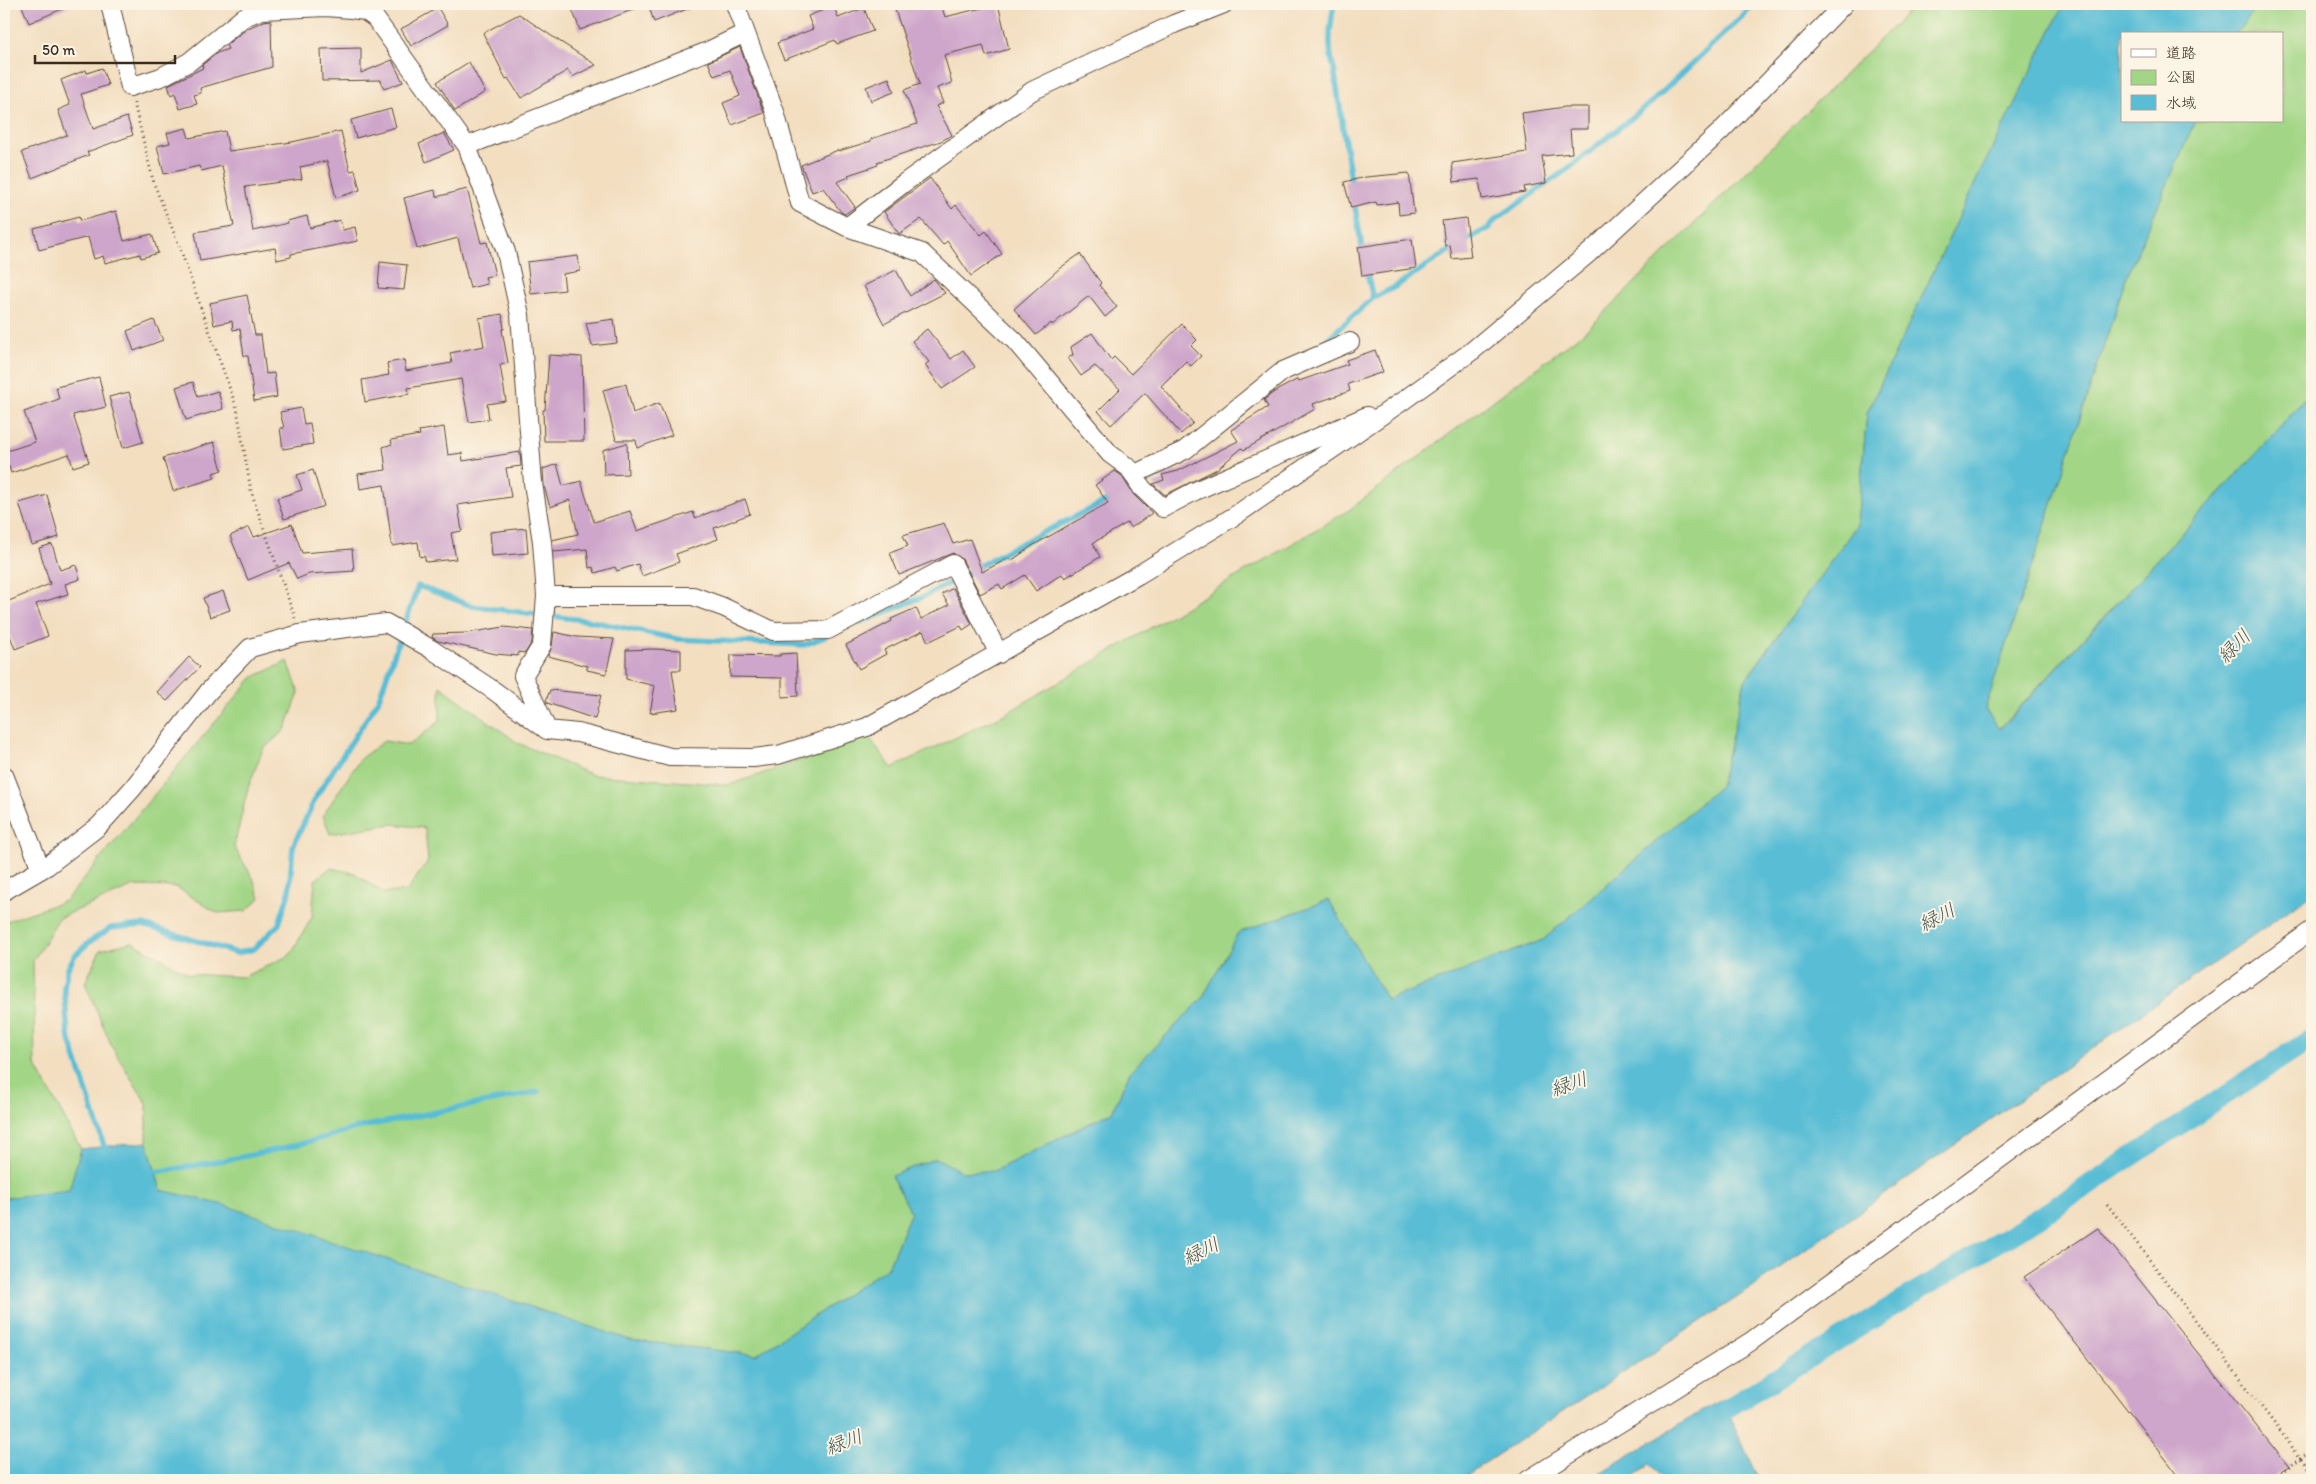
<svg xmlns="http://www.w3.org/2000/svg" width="2316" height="1484" viewBox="0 0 2316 1484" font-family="Itim,'Klee One',sans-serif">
<rect width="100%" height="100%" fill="#fcf5e5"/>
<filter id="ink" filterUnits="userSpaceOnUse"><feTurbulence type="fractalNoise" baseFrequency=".02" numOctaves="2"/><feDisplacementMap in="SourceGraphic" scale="10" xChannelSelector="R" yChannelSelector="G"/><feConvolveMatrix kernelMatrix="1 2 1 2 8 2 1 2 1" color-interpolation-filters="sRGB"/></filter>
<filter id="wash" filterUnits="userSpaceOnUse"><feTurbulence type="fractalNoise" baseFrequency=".0096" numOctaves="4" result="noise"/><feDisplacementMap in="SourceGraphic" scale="20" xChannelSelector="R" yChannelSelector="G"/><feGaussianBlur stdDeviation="1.12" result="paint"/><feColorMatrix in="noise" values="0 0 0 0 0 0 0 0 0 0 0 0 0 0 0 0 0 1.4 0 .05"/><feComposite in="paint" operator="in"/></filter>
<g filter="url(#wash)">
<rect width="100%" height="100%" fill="#f3dec0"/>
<path fill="#a2d686" stroke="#6e8052" d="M1916,4h148l-88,177 -109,232 -10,112 -112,156 -25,105 -177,154 -156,60 -58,-100 -91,33 -36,66 -72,73 -18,40 -118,59 -32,1 -26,-14 -45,18 20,36 -23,55 -132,88 -126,-15 -469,-150 -14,-48v-38l-34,-55 -28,-66 15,-33 32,-8 57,32 54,3 47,-22 22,-38 3,-37 15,-12 24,5 30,20 23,-2 21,-30 -3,-33 -33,-4 -62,10 -7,-19 38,-57 23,-17 25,4 31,-24v-35l78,57 74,32 137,10 140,-48 23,31 115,-55 342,-203 239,-181z
M2258,4h54v386l-41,48 -272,291 -14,-21 141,-430 69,-157h87v-87h-46z
M288,661l11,32 -14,37 -22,19 -15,39 -14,59 19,31 7,20 -14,13 -29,2 -41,-26 -42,-1 -75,32 -26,43 2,103 46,85 -12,41 -65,26v-294l61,-21 187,-223z"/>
<path fill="#58bdd5" stroke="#4a747a" d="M2064,4h194l-22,30h-114v87h73l-69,157 -141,431 15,20 271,-291 41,-48v504l-571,401 -282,185h-1455v-282l65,-8 12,-41 66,-7 14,48 63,15 406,135 126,15 132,-88 23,-55 -20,-36 45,-18 26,14 32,-1 118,-59 18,-40 72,-73 36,-66 91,-33 58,100 156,-60 177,-154 25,-105 112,-156 10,-112 109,-232z
M1722,1399l37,81h-94l-16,-16 -18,16h-43z"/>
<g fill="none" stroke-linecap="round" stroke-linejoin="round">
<path stroke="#58bdd5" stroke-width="5.5" d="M1334,4c-4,23 -7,43 0,65l18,118
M1354,201l9,52
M1366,270l7,28
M1315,350l58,-52 22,-11 64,-43 30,-16 6,-8 74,-52 85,-68 101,-96
M1123,492l38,-18 15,-12
M859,623l68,-28 83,-46 103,-51
M106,1152l-38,-118 -4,-48 4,-18 7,-13 17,-15 19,-12 32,-3 94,28 17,-4 25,-25 10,-32 4,-46 24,-51 61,-94 40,-115 54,20 119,15 86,18 127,6 21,-8
M149,1173c70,-11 139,-23 207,-45l182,-36"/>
<path stroke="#58bdd5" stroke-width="20" d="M1703,1423l349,-214 260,-171"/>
</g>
<g id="blocks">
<path fill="#cea6cb" d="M21,4h53l-45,19z
M570,4h74l1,1 -65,25z
M648,4h49v1l-43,17z
M893,4h48l4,13 53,-13 11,45 -23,7 -3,-11 -39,10 8,28 -15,5 6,15 -7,3 16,29 -11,6 -64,21 1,3 -30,10 1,2 -12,5 18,25 -10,7 -4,-2 -18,-24 -11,4 -11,-27 37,-15 1,1 32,-10v-2l46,-15 -13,-34 16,-6z
M834,6l4,12 26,-10 9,23 -36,13 -2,-4 -51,20 -7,-17 36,-14 -5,-13z
M438,8l10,17 -37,21 -10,-17z
M519,14l31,21 46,30 -24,12 -4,-7 -47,28 -13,-20 -2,1 -23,-46z
M271,20l1,47 -72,21 1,5 -7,2 3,9 -17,5 -5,-16 -4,2 -3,-10 35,-17 -1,-3 15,-12 11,-4 -2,-4 22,-17 16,-7z
M740,47l24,66 -32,12 -9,-22 17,-7 -10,-26 -16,6 -6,-14z
M361,48v25l31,-13 11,22 -19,7 -3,-9 -59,1 -1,-32z
M469,62l16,30 -30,19 -18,-29z
M102,68l6,17 -27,9 12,35 34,-12 6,18 -46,17 2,3 -57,23 -10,-26 45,-17 -9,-25 12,-5 -9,-25 25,-10 1,3z
M889,78l5,14 -23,9 -5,-14z
M1565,107h23v22h-18l2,24 -30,3 4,27 -22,4 1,5 -43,7 -3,-20 -25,3 -2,-19 75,-11 -5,-39z
M391,109l5,18 -40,11 -5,-18z
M186,128l3,10 36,-7 4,20 63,-9 49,-11 9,40 5,-1 5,20 -24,8 -9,-37 -27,6 2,12 -57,8 8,44 35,-8 -1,-2 20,-5 3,12 30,-8 3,10 12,-3 3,14 -67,13v3l-14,3 -2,-12 -75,13 -5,-29 39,-6 -12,-60 -21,5 -2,-5 -35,8 -7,-28 13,-3 -3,-10z
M444,133l10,17 -28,12 -7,-18z
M1409,173l5,40 -15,2 -1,-13 -21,3 -1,-3 -25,6 -7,-26 22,-5z
M930,178l22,31 4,-4 25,30 5,-4 16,23 -31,22 -24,-35 -4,4 -22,-26 -22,15 -15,-22z
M467,189l14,54 6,-1 8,33 -10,2 2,7 -17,4 -12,-50 -41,11 -13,-51 31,-8 1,7z
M116,211l8,30 28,-7 6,19 -17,5 -1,-4 -35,9 -2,-7 -9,3 -6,-22 -49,13 -5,-21 45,-12 1,4z
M1466,218l5,39 -19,2 -2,-14 -5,1 -3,-25z
M1412,239l4,29 -54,8 -4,-29z
M1080,254l21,29 -2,2 18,22 -12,10 -16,-21 -37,29 -1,-2 -15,12 -22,-26 46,-41z
M578,256l2,15 -17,3 2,16 -34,4 -4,-32z
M380,262l27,3 -3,25 -26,-2z
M896,270l14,26 24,-17 11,14 -61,31 -20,-38z
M247,295l8,40h6l5,39 8,-1 3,24 -23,4 -6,-45h-4l-4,-27 -7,1 -1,-9 -18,4 -4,-22z
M502,314l2,15 -2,1 6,33 -8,2 6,36 -19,3 2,15 -20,3 -8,-43 -53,9 1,6 -44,8 -3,-22 27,-5 -2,-12 17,-3 2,11 46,-8 -2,-10 34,-7 -5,-28z
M614,319l3,24 -25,3 -6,-23z
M154,320l9,20 -29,11 -7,-20z
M1182,324l15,16 -6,6 10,10 -10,10 -5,-5 -25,25 32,37 -12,11 -36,-41 -34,32 -13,-14 22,-22 -25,-23 -14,10 -13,-18 5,-3 -2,-8 21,-14 19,27 3,-3 17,17z
M927,329l24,30 12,-9 12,17 -33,22 -17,-24 4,-3 -17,-21z
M1375,350l8,22 -35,12 2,7 -37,13 2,5 -71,41 -2,-2 -25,21 -52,26 -12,-11 11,-4 -2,-5 16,-4 60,-30 -7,-11 37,-23 -4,-7 10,-8 24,-13 1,2 49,-17 -2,-4z
M549,355l33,2 2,84h-40l-1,-31h2z
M99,377l7,30 -33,8 16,47 -16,5 -4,-13 -58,19 -7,-21 31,-10 -11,-30 35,-13 -3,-12z
M193,382l5,15 20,-6 5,18 -37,11 -10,-33z
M626,384l7,29 26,-10 13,32 -35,13 -1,-8h-20l-13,-50z
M129,392l14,50 -20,6 -14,-51z
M301,408l3,16 6,-1 3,21 -30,5 -3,-21h4l-4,-16z
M444,427l4,28 14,-2 1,8 57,-9 1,14 -15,2 5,29 -53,8 4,26 -11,2 5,26 -30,3 -2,-6 -4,1 -2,-15 -26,4 -8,-61 -24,4 -2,-15 28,-4 -3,-23 9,-3 -1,-4 29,-5 -1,-4z
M214,442l8,28 -9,3 2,5 -42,13 -10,-33z
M627,443l1,31 -24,1 -1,-25z
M557,464l6,22 18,-5 13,41 36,-11 7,20 56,-19 2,6 50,-19 5,15 -36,14 4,11 -42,15 3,8 -37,14 -4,-12 -21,7 -2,-4 -20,6 -2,-6 -4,1 -2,-19 -34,3 -1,-12 26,-6 -8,-34 -20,7 -6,-21 -1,-17z
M313,470l11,36 -40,13 -7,-21 25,-8 -5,-15z
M1115,471l6,4 12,19 19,19 -21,15 -4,-5 -34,20 7,14 -35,21 -3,-4 -26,17 -11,-16 -23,14 -3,-5 -19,10 -18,-35 -9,-6 -54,22 -9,-22 18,-7 -5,-11 41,-12 9,21 17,-5 12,33 27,-14 2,3 21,-15 76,-43 -13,-18z
M47,495l12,42 -27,8 -13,-42z
M292,524l10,29 50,-4 2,22 -45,3 -12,5 -8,-16 -41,17 -18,-44 19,-9 5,10z
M526,528l2,25 -36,3 -2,-24z
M52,544l8,26 16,-5 4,14 -15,5 3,10 -32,10 12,32 -33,13 -6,-16 -5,3v-33l46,-19 -11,-36z
M953,588l19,36 -9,6 -2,-4 -33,16 -5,-11 -39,19 2,4 -27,15 -13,-24 46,-24 -1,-2 25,-11 5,11 28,-14 -7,-11z
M223,591l7,19 -20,7 -7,-19z
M504,627l29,3 -1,12 -7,11 -7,-1v4l-22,-2 -58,-13 -6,-4 1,-3 34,-1z
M554,632l23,5 37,2 -8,35 -19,-4v-4l-39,-10 4,-10z
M653,649l28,1v20h-9l6,39 -28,4 5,-27 -29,-7v-29z
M796,653l2,43 -16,1v-19l-52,-1 1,-22 49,1v-2z
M189,657l11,10 -33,34 -10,-9z
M550,690l51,5 -6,24 -48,-16 -1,-2z
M2098,1228l191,239 -22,13h-85l-158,-203z"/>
</g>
</g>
<g filter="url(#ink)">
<use href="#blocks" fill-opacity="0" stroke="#574536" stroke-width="1"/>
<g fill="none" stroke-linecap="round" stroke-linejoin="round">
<g stroke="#574536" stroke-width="20">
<path id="minor" d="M110,4l20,83 31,-10 28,-15 55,-45 18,-7 64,-3 25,2 14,2 10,7 92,128 39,106 14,63 13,168 9,59 4,54 -4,49 -19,31 23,51
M735,4l40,108 25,91 47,24 75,26 93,88 95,113 19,14 13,20 21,20 32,-17 172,-75
M467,146l241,-95 37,-18
M847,227l57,-44 128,-92 142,-67 50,-20
M1133,475l52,-25 98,-79 67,-29
M546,596h147l30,11 50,24 55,-1 125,-66 46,90
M4,775l37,94
M4,891l43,-25 52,-40 34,-38 76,-97 41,-43 50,-14 86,-11 45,26 62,41 54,40 31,3 92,24 83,1 25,-3 89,-28 271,-152 98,-60 168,-115 68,-49 117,-98 131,-121 124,-128
M1528,1480l222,-138 562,-412"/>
</g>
<path stroke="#574536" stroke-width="3" stroke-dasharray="1 4" stroke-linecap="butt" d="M134,103l20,81 23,56 60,169 14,82 44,127
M2107,1204l205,269
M2273,1480l39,-31"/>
<use href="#minor" stroke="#fff" stroke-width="18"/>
</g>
</g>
<g text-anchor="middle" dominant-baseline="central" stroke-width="4" stroke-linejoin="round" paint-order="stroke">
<g font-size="19" font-style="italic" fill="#445655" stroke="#fcf5e5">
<text transform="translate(2234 646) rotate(-45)">緑川</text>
<text transform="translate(1937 917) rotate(-27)">緑川</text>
<text transform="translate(1569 1084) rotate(-19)">緑川</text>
<text transform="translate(1201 1251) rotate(-26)">緑川</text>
<text transform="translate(844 1442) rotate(-20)">緑川</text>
</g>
</g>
<rect width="2316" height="1484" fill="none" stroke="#fcf5e5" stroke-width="20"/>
<rect x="2121" y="32" width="162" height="90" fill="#fcf5e5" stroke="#afa495"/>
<rect x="2131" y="49" width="25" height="8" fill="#ffffff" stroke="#afa495"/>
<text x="2166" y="58" font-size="15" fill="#3b2a1e">道路</text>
<rect x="2131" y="70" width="25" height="15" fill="#a2d686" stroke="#afa495"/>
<text x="2166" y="82" font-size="15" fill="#3b2a1e">公園</text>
<rect x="2131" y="95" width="25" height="15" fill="#58bdd5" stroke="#afa495"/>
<text x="2166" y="108" font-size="15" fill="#3b2a1e">水域</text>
<path d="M35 55v8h140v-8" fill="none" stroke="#3b2a1e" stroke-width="2.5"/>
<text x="42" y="55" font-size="15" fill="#3b2a1e" stroke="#fcf5e5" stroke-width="4" paint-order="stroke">50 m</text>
</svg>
